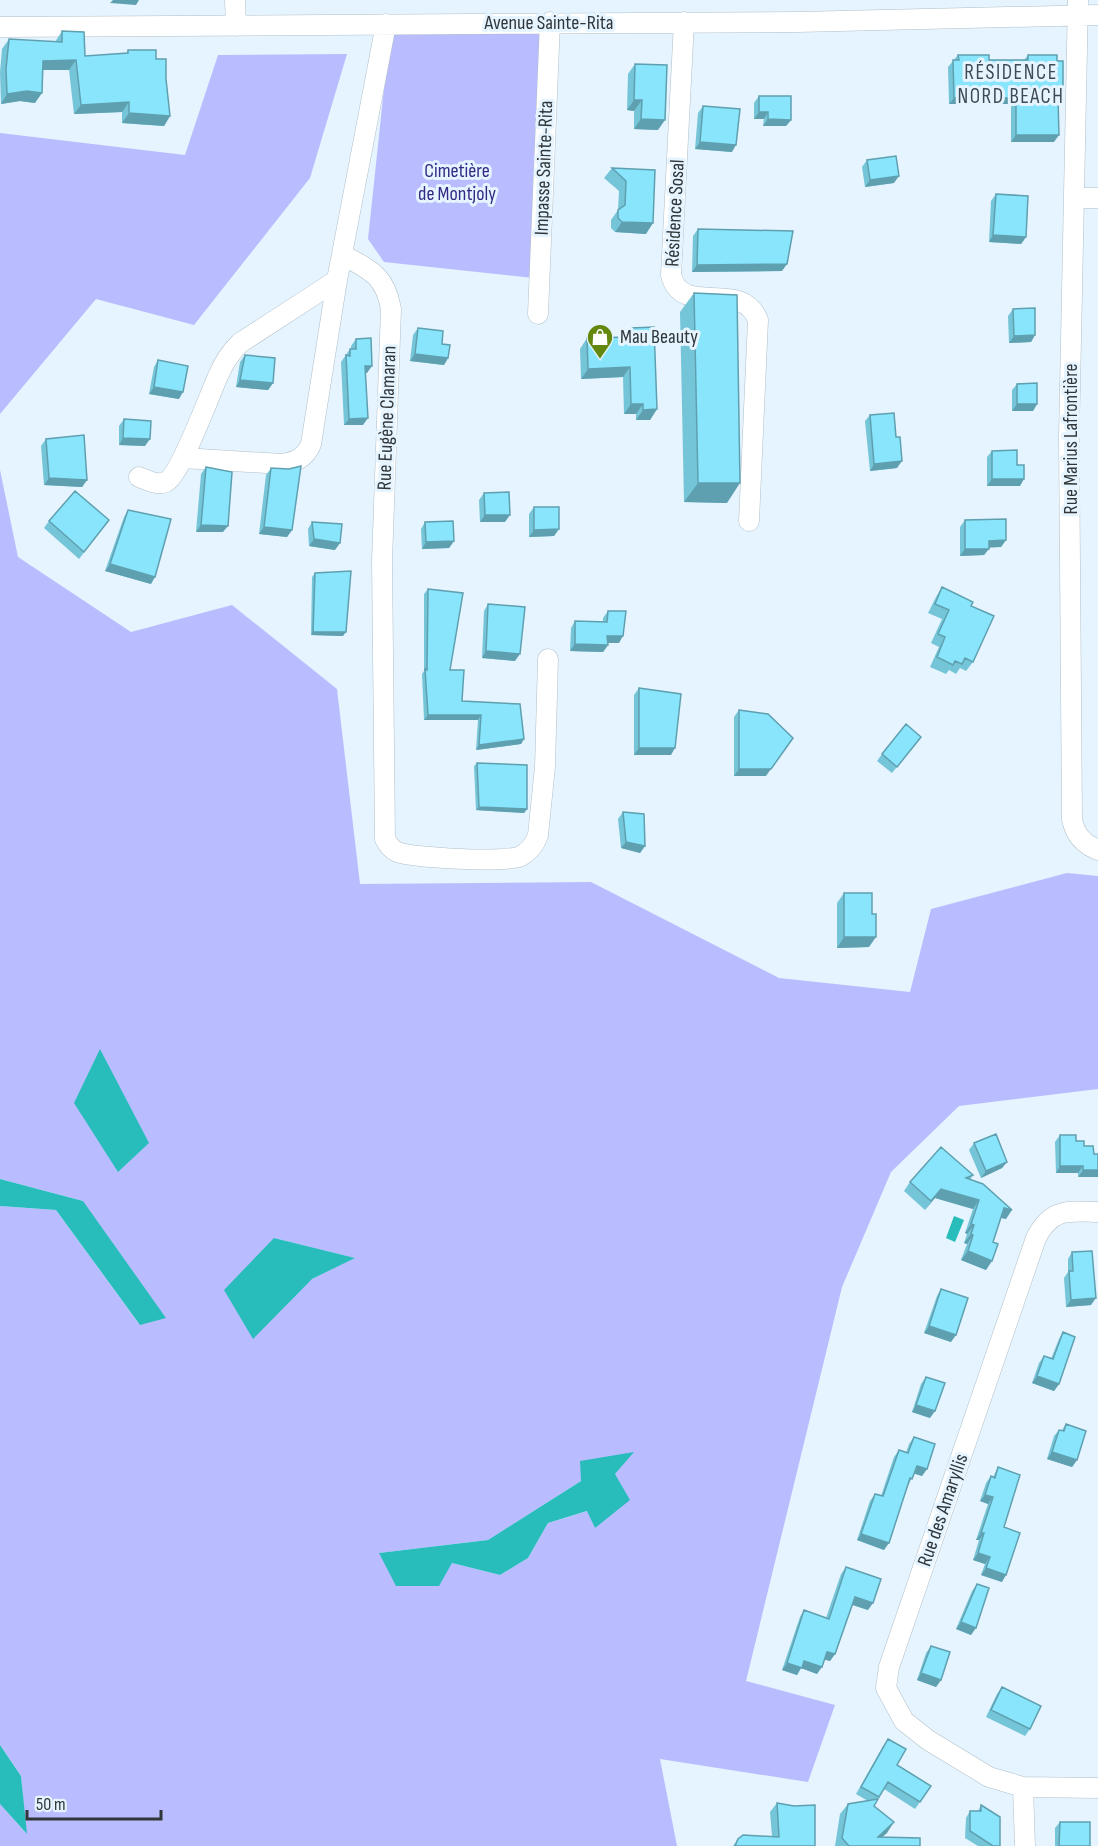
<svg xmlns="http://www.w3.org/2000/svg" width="1098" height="1846" viewBox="0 0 1098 1846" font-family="'Sofia Sans Condensed',sans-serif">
<rect width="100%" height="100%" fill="#e5f4ff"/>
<path fill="#b9bdff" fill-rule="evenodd" d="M549,29l-16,249 -149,-16 -16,-23 22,-207z
M347,54l-37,124 -116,147 -98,-26 -96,115v-281l185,22 33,-100z
M0,470l18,87 113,75 101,-27 105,84 23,195 231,-2 188,96 131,14 21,-83 136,-36 31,3v213l-139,17 -68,66 -49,115 -96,394 89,24 -27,77 -148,-23 17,87h-677v-42l26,29 -5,-57 -21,-31v-539l56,4 83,114 -56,-123 -83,-22zM274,1238l80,20 -42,21zM633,1452l-18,22 -20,54 -7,-17 -40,12 -20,35 -28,17 -48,-12 -73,-10 109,-13 93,-59z"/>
<path fill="#28bdba" d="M100,1049l49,94 -31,29 -44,-69z
M0,1179l83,22 83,117 -26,7 -84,-115 -56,-4z
M954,1216l10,4 -9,22 -9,-4z
M274,1238l81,20 -43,21 -59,60 -29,-49z
M634,1452l-19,22 15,26 -35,28 -8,-17 -39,12 -20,35 -28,17 -48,-12 -13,23h-43l-17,-33 109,-13 93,-59 -1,-20z
M0,1745l21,31 6,58 -27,-30z"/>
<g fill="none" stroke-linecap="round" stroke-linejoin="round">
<g stroke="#b0bfc8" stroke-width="21">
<path id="minor" d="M235,0l1,26
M1078,0l-9,437 3,382c3,16 11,25 26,31
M684,22l-13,253c11,44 70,2 87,45l-9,201
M0,27l798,-5 300,-7
M1074,198h24
M343,255c27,15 42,20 48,54l-9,252 3,278c3,6 6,10 12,13 16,6 110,11 124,4 9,-5 14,-12 17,-21l7,-68 3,-108
M538,314l12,-292
M183,458l99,6c14,-2 23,-6 29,-20l26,-164
M139,477c8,3 18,9 27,5 15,-8 44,-89 53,-108 5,-12 12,-22 21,-31l97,-63 49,-256
M1098,1212c-30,-1 -47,-4 -62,26l-147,429 -3,21 18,33 24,19 61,37 34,10 75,1
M1023,1787l2,59"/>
</g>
<use href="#minor" stroke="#fff" stroke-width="20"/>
</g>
<path fill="#75c5d8" d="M62,31l23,25 41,-3 2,-3 28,9 10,20 4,37 -6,10 -42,-3v-11l-48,2 -5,-44h-26l-8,33 -15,-2 -19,3 -1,-32 2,-23 7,-10 46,3z
M958,55l31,5h35l4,-5 31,49 -5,38h-43v-38h-62l-1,-37z
M635,64l23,66 -24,-1v-18l-7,-1 1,-36z
M759,96l32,24 -5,6h-23l1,-7h-10v-16z
M703,106l29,46 -37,-3 3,-36z
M867,160l27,23 -29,4 -3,-20z
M612,168l43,2 -9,64 -31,-2 -4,-4v-8l7,-10 1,-19 -15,-13z
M996,194l30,43 -5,7 -32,-2 2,-41z
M698,229l84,42 -90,1 1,-36z
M694,293l33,210 -43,-1 -4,-190z
M1013,309l22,26 -4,7 -22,1 -1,-27z
M418,328l24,16 6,14 -4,7 -34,-4 3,-26z
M631,328l26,81 -7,11h-14v-6h-12l-1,-37 -42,2 -1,-30 7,-11 37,-1z
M356,339l11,34h-1l-3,52h-19l-3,-63 9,-13h1v-3z
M245,355l28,28 -5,7 -32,-3 4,-25z
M158,360l21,39 -30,-5 5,-27z
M1017,384l20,20 -4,7h-21v-21z
M870,415l27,53 -27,3 -5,-50z
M124,419l21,27 -26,-1v-19z
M46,439l41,41 -5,7 -38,-2 -3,-39z
M992,451l25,14 3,21h-33v-29z
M206,467l17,65h-27l5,-58z
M271,468l21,62 -5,7 -28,-3 7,-59z
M484,493l21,29h-25l-1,-22z
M534,507l25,22 -5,7 -25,1v-23z
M128,510l23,74 -46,-13 19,-54z
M109,520l-30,39 -35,-31 5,-7z
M965,520l41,20 -5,7h-12l-5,8 -24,1v-29z
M312,522l23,28 -26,-4 -1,-17z
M425,522l29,19 -5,7 -27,1 -1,-20z
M315,573l28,63 -32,-1 1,-58z
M942,587l29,19 2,56 -7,9 -6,-3 -4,6 -7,-4 -3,4 -16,-7 9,-20 -8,-4 11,-24 -14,-6 8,-16z
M428,589l22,81 12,31 62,38 -3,5 -45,6 2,-30h-54l-2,-46 2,-3v-77z
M488,604l27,57 -33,-3 2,-47z
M608,611l11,32h-11v2l-5,7 -33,-1 1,-23 4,-7 28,1v-4z
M639,688l32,67h-37v-60z
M739,710l27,66h-32v-59z
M921,737l-29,36 -15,-12 5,-7z
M477,763l50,46 -3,4 -48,-3 -2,-44z
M623,812l22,34 -5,7 -19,-5 -3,-29z
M844,893l28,21 -3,33 -32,1v-45z
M1060,1135l16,6 18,13h4l-20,23v-4h-22l-1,-31z
M974,1143l33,19 -5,6 -21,10 -12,-28z
M973,1175l-3,5 36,39 -5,-1 -8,24 -7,28 -25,-10 6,-16 -3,-1 3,-9 -2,-1 8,-24 -38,-11 -10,12 -21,-19 6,-9z
M1072,1252l19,53 -25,2 -2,-29 4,-6v-13z
M941,1289l10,53 -27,-9 13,-37z
M1063,1332l-4,52 -5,7 -22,-8 7,-20 5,-7 7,3 8,-20z
M926,1377l4,41 -18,-6 9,-28z
M1066,1424l11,36 -5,7 -25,-8 7,-23 5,-6h3z
M914,1437l13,32 -5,7 -8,-3 -6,13 -24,64 -27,-10 13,-39 5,-7 6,2 13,-39 5,-7 7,3 3,-9z
M998,1467l6,60 -2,55 -21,-7 4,-11 -12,-4 6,-20h-3l12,-36 -8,-3 6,-18 5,-7 2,1z
M846,1567l22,43 -16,-5 -17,49 -5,7 -6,-2 -7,15 -16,-6 -4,7 -15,-5 18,-53 4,-7 22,8 15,-44z
M977,1584l-6,51 -15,-6 16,-38z
M931,1646l10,34 -5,7 -19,-7 9,-27z
M1002,1687l28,42 -5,7 -39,-19 11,-23z
M888,1739l9,26 34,21 -16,23 -31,-20 -10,17 13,27 -5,4 38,9h-85l5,-32 8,-10 20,-3 -12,-7 27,-48z
M777,1803l38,43h-82l5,-7 34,-3 -2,-24z
M981,1805l19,41h-22l-13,-8 1,-20 4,-7h8z
M1060,1822l30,24h-35v-18z"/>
<path fill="#5fa0b0" d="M113,0h26l-3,5 -26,-2z
M76,60l-7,10h-33l7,-9z
M27,91l15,2 -7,10 -15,-2 -19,3 6,-10z
M954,98h62l-5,6h-62z
M634,100h8l-8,11 -7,-1z
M129,102l-7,10 -48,2 7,-9z
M759,112h9l-4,7h-10z
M129,113l41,3 -6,10 -42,-3z
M641,119l24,1 -7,10 -24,-1z
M768,119l23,1 -5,6h-23z
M1016,135h43l-5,7h-43z
M700,142l36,3 -4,7 -37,-3z
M899,176l-5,7 -29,4 5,-7z
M622,222l31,1 -7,11 -31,-2z
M993,235l33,2 -5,7 -32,-2z
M787,264l-5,7 -90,1 5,-7z
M1035,335l-4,7 -22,1 5,-7z
M415,354l33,4 -4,7 -34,-4z
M365,366h7l-5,7h-6z
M630,367l-7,10 -42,2 7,-10z
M240,380l33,3 -5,7 -32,-3z
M154,387l29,5 -4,7 -30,-5z
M631,404h12l-7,10h-12z
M1017,404h20l-4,7h-21z
M657,409l-7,11h-14l7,-10z
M368,418l-5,7h-19l5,-6z
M123,438l27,1 -5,7 -26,-1z
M902,461l-5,7 -27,3 4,-7z
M49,478l38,2 -5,7 -38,-2z
M992,479h32l-4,7h-33z
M698,483h42l-13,20 -43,-1z
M485,515h25l-5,7h-25z
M201,525l27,1 -5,6h-27z
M264,527l28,3 -5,7 -28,-3z
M559,529l-5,7 -25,1 5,-7z
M314,539l26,4 -5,7 -26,-4z
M1006,540l-5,7 -17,1 5,-7z
M454,541l-5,7 -27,1 4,-7z
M965,549h24l-5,6 -24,1z
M110,564l45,13 -4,7 -46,-13z
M313,632h33l-3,4 -32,-1z
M607,636h16l-4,7h-17z
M575,644l33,1 -5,7 -33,-1z
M486,651l34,3 -5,7 -33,-3z
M428,715h53l-3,5h-54z
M793,738l-27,38h-32l5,-7z
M524,739l-3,5 -45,6 3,-5z
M639,748h36l-4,7h-37z
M479,807l48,2 -3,4 -48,-3z
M626,842l19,4 -5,7 -19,-5z
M844,937h32l-7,10 -32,1z
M1007,1162l-5,6 -21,10 5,-7z
M1060,1166h23l-5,7h-22z
M1083,1170h15v7h-20z
M941,1189l38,11 -6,9 -38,-11 -10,12z
M1004,1208l8,2 -6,9 -8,-2z
M971,1224l3,1 -7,9 -2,-1z
M971,1234l2,1 -6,9 -3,-1z
M968,1251l24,10 -6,9 -25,-10z
M1096,1298l-5,7 -25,2 5,-7z
M929,1326l27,9 -5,7 -27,-9z
M1037,1376l22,8 -5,7 -22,-8z
M916,1405l19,6 -5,7 -18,-6z
M1052,1452l25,8 -5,7 -25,-8z
M917,1466l10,3 -5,7 -10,-3z
M985,1495l8,2 -5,7 -8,-3z
M981,1533h3l-5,7h-3z
M861,1534l28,9 -5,7 -27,-10z
M978,1553l12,4 -5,7 -12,-4z
M986,1568l20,7 -4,7 -21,-7z
M855,1597l18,6 -5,7 -18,-6z
M961,1622l15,6 -5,7 -15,-6z
M827,1652l8,2 -5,7 -8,-2z
M804,1661l18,6 -5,7 -16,-6 -4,7 -15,-5 5,-7z
M921,1673l20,7 -5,7 -19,-7z
M894,1822l-7,11 -15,13 6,-9z"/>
<path fill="#88e5fb" stroke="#5fa0b0" stroke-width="1.5" d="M62,31l22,1 1,24 43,-3v-3h28v9h10v20l4,37 -41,-3v-11l-48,3 -5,-45 -33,1 -1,32 -15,-2 -20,3 -1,-25 3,-30 53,3z
M958,55h31v5h39v-5h29v6h6v37h-5l1,37h-43v-37h-62l-1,-38h6z
M635,64l32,1 -2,55 -24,-1 1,-19h-8z
M759,96h32v24l-23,-1v-7h-9z
M703,106l37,3 -4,36 -36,-3z
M896,156l3,20 -29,4 -3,-20z
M612,168l43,2 -2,53 -31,-1 -4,-4v-8l7,-5 1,-24z
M996,194l32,2 -2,41 -33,-2z
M698,229l95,2 -6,33 -90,1z
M694,293l43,2 3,188h-42z
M1035,308v27l-21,1 -1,-27z
M654,327l3,82 -14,1v-6h-12l-1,-37 -42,2 -1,-31 44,-1v-9z
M418,328l25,3 -1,13 8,1 -2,13 -33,-4z
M371,338l1,28h-7l3,52 -19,1 -3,-64 4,1v-7h6v-10z
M245,355l30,3 -2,25 -33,-3z
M158,360l30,6 -5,26 -29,-5z
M1037,383v21h-20v-20z
M894,413l2,24h4l2,24 -28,3 -4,-49z
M124,419l27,2 -1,18 -27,-1z
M84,435l3,45 -38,-2 -3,-39z
M1017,450v15h7v14h-32v-28z
M301,466l-9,64 -28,-3 7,-59 18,1z
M206,467l26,5 -4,54 -27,-1z
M75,491l34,29 -25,32 -35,-31z
M509,492l1,23h-25l-1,-22z
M534,507h25v22l-25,1z
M128,510l43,9 -16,58 -45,-13z
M1006,519v21l-17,1v8h-24v-29z
M453,521l1,20 -28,1 -1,-20z
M312,522l30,2 -2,19 -26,-4z
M351,571l-5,61h-33l2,-59z
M942,587l31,15 -2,4 23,10 -21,46 -8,-4 -3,6 -7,-3 -2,4 -16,-8 8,-20 -7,-3 11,-24 -14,-6z
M428,589l35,4 -13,77h14l-2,31 58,3 4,35 -45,6 2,-30h-53l-3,-46 2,1z
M488,604l37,3 -5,47 -34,-3z
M608,611h18l-3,25h-16l1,9 -33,-1v-23l32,1z
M639,688l42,6 -6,54h-36z
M739,710l29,4 25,24 -22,31h-32z
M906,724l15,13 -24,30 -15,-13z
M477,763l50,2v44l-48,-2z
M623,812l21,2 1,32 -19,-4z
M844,893h28v21h4v23h-32z
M996,1134l11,28 -21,9 -12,-28z
M1060,1135h16v6h8v5h9l1,8h4v16h-15v-4h-23z
M941,1147l32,28 -7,3 17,6 29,26 -8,-2 -11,34 5,2 -6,17 -24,-10 5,-16 -2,-1 3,-9 -3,-1 8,-24 -38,-11 -10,12 -21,-19z
M1092,1251l4,47 -25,2 -2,-29h4l-1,-19z
M941,1289l27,9 -12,37 -27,-9z
M1063,1332l12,5 -16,47 -22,-8 7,-20 9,3z
M926,1377l19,6 -10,28 -19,-6z
M1066,1424l20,7 -9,29 -25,-8 7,-22 5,1z
M914,1437l21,7 -8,25 -10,-3 -5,13 -2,-1 -21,65 -28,-9 14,-40 8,2 16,-46 9,3z
M998,1467l22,8 -16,52 16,6 -14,42 -20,-7 4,-11 -12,-4 6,-20h-3l12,-36 -8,-2 6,-19 4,2z
M846,1567l35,12 -8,24 -18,-6 -20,57 -8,-2 -5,15 -18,-6 -2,7 -15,-5 17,-53 25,9z
M977,1584l12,4 -13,40 -15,-6z
M931,1646l19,6 -9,28 -20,-7z
M1002,1687l39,19 -11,23 -39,-19z
M888,1739l18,10 -9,16 34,21 -11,16 -32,-20 -9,15 -18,-10z
M878,1799l-4,7 20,16 -16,15 42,1v8h-71l-7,-8 6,-34z
M777,1803l17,3 21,-1v41h-80l3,-7 5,-4 36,2z
M981,1805l19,12v29h-7l-23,-15v-20h11z
M1060,1822h30v24h-31z"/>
<defs>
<g id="shop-pin" transform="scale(1.35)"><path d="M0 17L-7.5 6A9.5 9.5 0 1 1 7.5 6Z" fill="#64880e" stroke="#e5f4ff"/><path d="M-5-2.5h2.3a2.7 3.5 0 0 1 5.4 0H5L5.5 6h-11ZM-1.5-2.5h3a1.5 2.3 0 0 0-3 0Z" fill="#fff"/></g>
</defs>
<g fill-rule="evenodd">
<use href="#shop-pin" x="600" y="337"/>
</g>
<g text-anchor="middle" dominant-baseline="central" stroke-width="6" stroke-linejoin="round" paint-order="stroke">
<g font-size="20" fill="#303639" stroke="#e5f4ff">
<text x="549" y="23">Avenue Sainte-Rita</text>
<text transform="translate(544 168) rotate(-88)">Impasse Sainte-Rita</text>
<text transform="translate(675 213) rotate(-87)">Résidence Sosal</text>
<text transform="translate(387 418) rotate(-88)">Rue Eugène Clamaran</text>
<text transform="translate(1071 439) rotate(-90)">Rue Marius Lafrontière</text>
<text transform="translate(943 1510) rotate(-71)">Rue des Amaryllis</text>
</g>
<g font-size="20" fill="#342a86" stroke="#e5f4ff">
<text x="457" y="171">Cimetière<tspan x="457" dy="23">de Montjoly</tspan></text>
</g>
<g font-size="20" fill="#303639" stroke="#e5f4ff" text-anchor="start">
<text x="620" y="337">Mau Beauty</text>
</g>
<g font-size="21" letter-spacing="1.5" fill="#3f4b54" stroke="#e5f4ff">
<text x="1011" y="72">RÉSIDENCE<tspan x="1011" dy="24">NORD BEACH</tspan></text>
</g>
</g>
<path d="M27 1810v9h134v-9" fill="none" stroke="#303639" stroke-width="3"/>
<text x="36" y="1810" font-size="18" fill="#303639" stroke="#e5f4ff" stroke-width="4.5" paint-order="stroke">50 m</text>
</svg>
